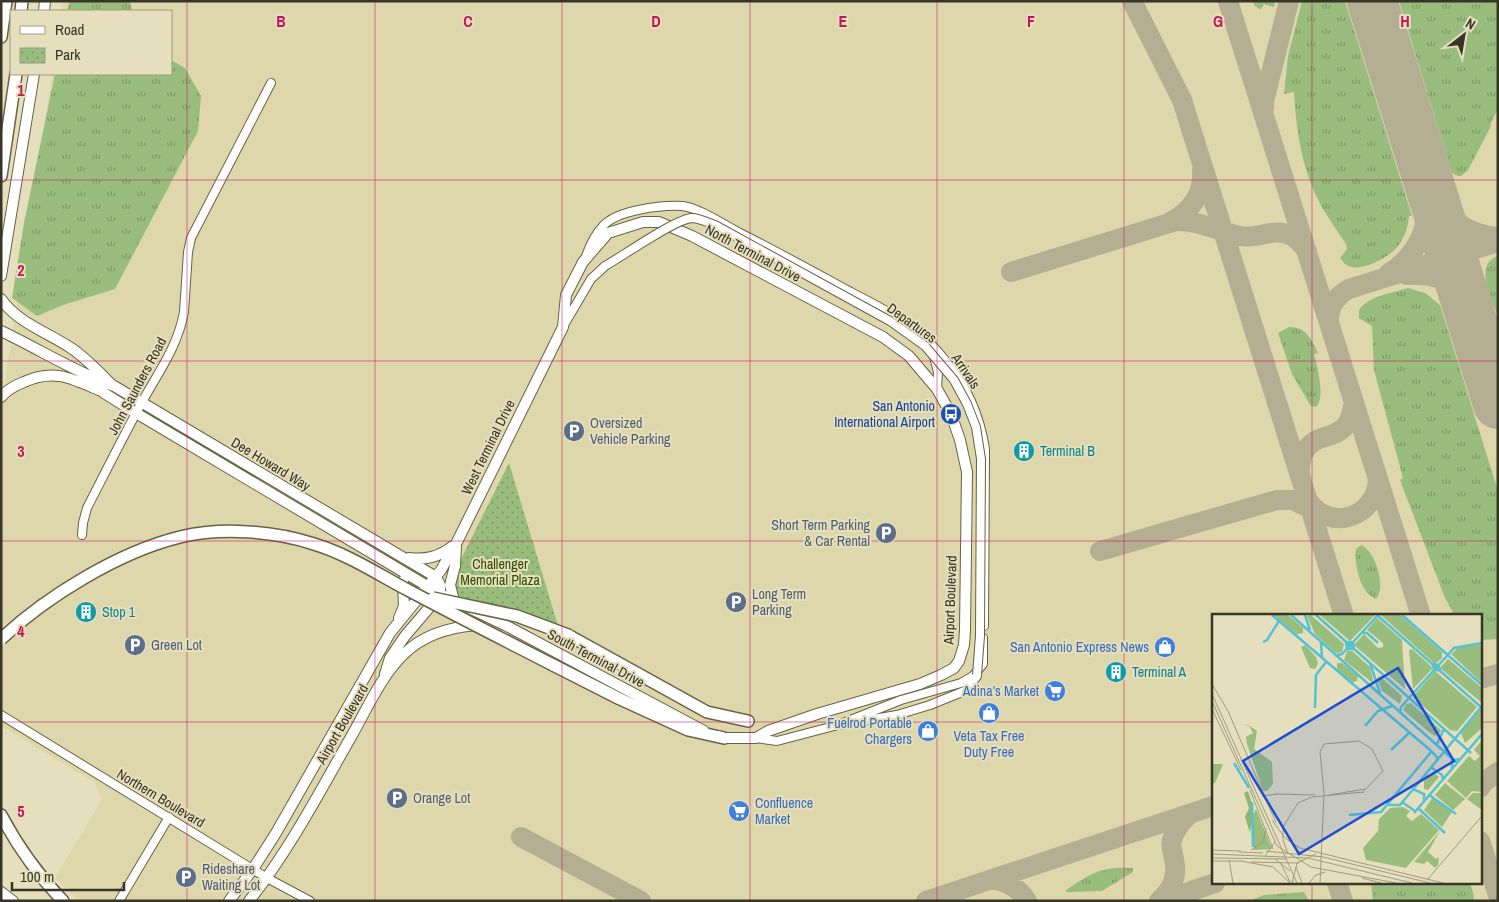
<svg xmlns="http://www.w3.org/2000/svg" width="1499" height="902" viewBox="0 0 1499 902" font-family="'Archivo Narrow',sans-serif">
<defs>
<pattern id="grass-tufts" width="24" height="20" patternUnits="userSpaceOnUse" patternTransform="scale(1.25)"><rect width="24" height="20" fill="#99bd7c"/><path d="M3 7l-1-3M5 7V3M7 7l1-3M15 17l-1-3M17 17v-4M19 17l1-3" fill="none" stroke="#7e9a66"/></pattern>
<pattern id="park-dots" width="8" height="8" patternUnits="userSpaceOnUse" patternTransform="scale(1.25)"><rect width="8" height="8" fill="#99bd7c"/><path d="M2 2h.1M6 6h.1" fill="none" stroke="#7e9a66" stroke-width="1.8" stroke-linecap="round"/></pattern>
</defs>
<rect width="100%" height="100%" fill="#e6dfbd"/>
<path fill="#ded7ac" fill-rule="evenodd" d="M63,1h1435v900h-1419l-24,-23 47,-78 -7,-17 -94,-57v-319l51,-333h119v-63h-110zM1213,616h267v267h-267z"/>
<path fill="url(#grass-tufts)" d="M70,1h60l2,10h-65z
M1252,1h23l-1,6 -10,-3 -3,5h-2l-4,-3z
M1302,1h43l67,215h-3c-1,11 -4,21 -11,30 -8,11 -40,29 -53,18 -1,0 -4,-6 -5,-6l7,-9 -1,-5c-11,-17 -24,-34 -32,-53 -14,-32 -18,-65 -20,-99l-10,2 4,-38z
M1399,1h99v108l-7,14 -1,5 -22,42 -7,6h-3l-6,-3z
M171,60l14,8 16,28 -3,35 -83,158 -52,16 -26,11 -25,-18 12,-75 31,-149h116z
M1498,256v61c-6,-17 -25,-53 0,-61z
M1408,288l17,5 15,12 58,186v148l-18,1v-24h-25l-10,-18 -45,-118 3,-2 -29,-108 -2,-44 -13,-8v-8c9,-14 33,-17 49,-22z
M1289,327c17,0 22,11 29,26l-4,1c3,12 12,44 2,53l-5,-1 -2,-3 -17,-29 -14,-41z
M1361,545c14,5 26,42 15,54 -16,-5 -22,-36 -20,-50z
M1133,868v4l-31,19 -36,1v-2c25,-17 36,-24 67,-22z
M1371,883h99l4,13 -1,5h-100z
M1304,892l5,9h-60l15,-6z"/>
<path fill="url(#park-dots)" d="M509,463l53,176 -45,-16 -58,-25 -6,-19 6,-16z"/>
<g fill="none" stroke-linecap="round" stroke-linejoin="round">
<path stroke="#b4ae92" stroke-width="20" d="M1132,1l50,99 162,516
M1228,1l193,615
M1264,109v-8l25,-100
M1431,187c14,29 33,47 67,50
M1170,222c21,-10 34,-29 32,-52
M1011,272l165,-51c23,-1 43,11 64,15 16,3 29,-6 43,-3 11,1 18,10 24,18
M1389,273c33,-20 42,-53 40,-90
M1407,275c22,-1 40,3 56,18
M1329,323c-1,-16 7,-27 20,-34l149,-47
M1300,474c-1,-15 5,-29 19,-35 8,-3 16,-4 22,-9 9,-6 11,-18 13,-28
M1309,502c22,31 68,14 69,-23
M1100,551l177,-51h16l24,12
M1480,679l18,-5
M1480,788l4,-6 14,-10
M521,837l120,64
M1480,841l18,54
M989,880c15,-1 30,8 38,21
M1337,883l6,18
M926,901l287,-95
M1159,901c13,-12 19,-24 15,-42 -1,-6 -4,-13 -2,-19 3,-11 10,-19 18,-26
M1162,901l53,-18"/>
<path stroke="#b4ae92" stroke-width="50" d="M1372,1l126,403"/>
<g stroke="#686344" stroke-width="10">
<path id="minor" d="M586,256c4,-11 9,-22 17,-30 14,-16 58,-21 79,-20 18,2 42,19 58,27 36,18 72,38 107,57 25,13 51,26 72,43 9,8 19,18 26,27 22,26 35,56 40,89l-1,177
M564,325l27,-46 14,-13
M934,357l4,15 -1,17
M82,535l1,-12 4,-15c18,-35 36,-71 55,-106 16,-29 36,-56 42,-90l4,-60 3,-14 80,-155
M1,715l266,163 43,23
M838,725l63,-25 60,-17 12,-7 10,-12v-26
M756,738l21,3 61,-16 59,-10 33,-10 37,-15 10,-14
M119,901l50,-84"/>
</g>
<g stroke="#686344" stroke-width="12">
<path id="major" d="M44,11l1,-10
M1,276l33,-202
M1,299c17,24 46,33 70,49 15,10 27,23 40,36
M1,331c38,18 74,41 113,55l322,191
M91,378l13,15 32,20 313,186
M1,397c6,-7 15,-12 23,-15 30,-14 49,-3 77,9
M409,558c17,2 30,-1 44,-12
M454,601l-4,-16 5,-19 1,-19
M471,609l34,16 199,106
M399,618l5,-12 -1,-25
M385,674l5,-16 15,-22 35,-41v-10l-4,-8
M1,892l12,9
M229,901l24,-32 23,-36 114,-200 51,-63 15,-26 107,-217 3,-32 17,-33 25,-29 35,-11h16l33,14 191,101 26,19 28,33 14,25 9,26 7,32 -2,158 -1,15 -5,16 -5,7 -13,7 -21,9 -103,30 -49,17 -12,7h-32l-6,-2
M249,901c41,-52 70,-108 102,-164 16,-28 30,-61 53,-83 19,-19 47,-27 73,-29"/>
</g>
<g stroke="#686344" stroke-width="14">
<path id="highway" d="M21,11l1,-10
M1,37l5,-36
M1,176l15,-102
M568,635l139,77 41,9
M553,665l67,34 68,31 36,8
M1,815c17,32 37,60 62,86"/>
</g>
<use href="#minor" stroke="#fff" stroke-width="8"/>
<use href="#major" stroke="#fff" stroke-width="10"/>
<use href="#highway" stroke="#fff" stroke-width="11"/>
<g stroke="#686344" stroke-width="10" stroke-linecap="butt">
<path id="minor-bridge" d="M605,266c18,-10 70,-47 87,-48 7,0 17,5 23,7l175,96 35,25 29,34 13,24 9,23 5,32 -1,177 -3,39"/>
</g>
<g stroke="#686344" stroke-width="14" stroke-linecap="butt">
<path id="highway-bridge" d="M433,598l84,18 51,19
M1,639c46,-43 118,-87 179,-102 42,-10 93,-6 134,7 33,10 62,29 92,45 49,26 98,51 147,76"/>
</g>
<use href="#minor-bridge" stroke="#fff" stroke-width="8"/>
<use href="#highway-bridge" stroke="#fff" stroke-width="11"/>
</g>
<path fill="none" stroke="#c2185b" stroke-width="1" stroke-opacity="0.55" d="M187,1v900M375,1v900M562,1v900M750,1v900M937,1v900M1124,1v900M1312,1v615M1,180h1497M1,361h1497M1,541h1497M1,722h1212M1480,722h18M1312,883v18"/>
<defs>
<g id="bus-disc" transform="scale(1.125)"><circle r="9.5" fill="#1a4fb4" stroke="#e6dfbd"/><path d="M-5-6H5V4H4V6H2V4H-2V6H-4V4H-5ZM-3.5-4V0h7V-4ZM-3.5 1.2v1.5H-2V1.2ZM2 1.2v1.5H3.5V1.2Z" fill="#fff"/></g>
<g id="parking-disc" transform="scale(1.125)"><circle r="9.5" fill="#5c6f8a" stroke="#e6dfbd"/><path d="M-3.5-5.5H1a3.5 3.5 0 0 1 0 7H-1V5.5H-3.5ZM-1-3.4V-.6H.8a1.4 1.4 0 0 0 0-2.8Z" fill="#fff"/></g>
<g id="building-disc" transform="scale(1.125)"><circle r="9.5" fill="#0f9aa8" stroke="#e6dfbd"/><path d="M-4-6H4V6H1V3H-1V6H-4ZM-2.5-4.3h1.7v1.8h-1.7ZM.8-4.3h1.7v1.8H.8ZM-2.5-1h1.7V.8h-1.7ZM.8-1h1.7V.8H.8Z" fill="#fff"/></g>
<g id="shop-disc" transform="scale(1.125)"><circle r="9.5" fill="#3f7fe0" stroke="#e6dfbd"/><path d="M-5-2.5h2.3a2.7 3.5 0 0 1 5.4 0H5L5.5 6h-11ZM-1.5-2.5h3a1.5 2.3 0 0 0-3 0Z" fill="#fff"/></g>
<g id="supermarket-disc" transform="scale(1.125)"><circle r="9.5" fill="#3f7fe0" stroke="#e6dfbd"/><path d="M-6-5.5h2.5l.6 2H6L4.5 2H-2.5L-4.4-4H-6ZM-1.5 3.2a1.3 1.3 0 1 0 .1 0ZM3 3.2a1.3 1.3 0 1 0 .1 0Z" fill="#fff"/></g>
</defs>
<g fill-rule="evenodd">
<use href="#bus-disc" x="951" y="414"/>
<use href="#parking-disc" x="574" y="431"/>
<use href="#building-disc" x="1024" y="451"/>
<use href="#parking-disc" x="886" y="533"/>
<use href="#parking-disc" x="736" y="602"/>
<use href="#building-disc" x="86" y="612"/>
<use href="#parking-disc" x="135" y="645"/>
<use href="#shop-disc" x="1165" y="647"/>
<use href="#building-disc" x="1116" y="672"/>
<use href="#supermarket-disc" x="1055" y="691"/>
<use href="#shop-disc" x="989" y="713"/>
<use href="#shop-disc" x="928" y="731"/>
<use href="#parking-disc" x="397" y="798"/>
<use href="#supermarket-disc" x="739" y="811"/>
<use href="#parking-disc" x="186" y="877"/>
</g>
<g text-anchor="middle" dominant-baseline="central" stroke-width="4" stroke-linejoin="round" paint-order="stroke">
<g font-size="14" fill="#373527" stroke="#e6dfbd">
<text transform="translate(753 253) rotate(28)">North Terminal Drive</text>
<text transform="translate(912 323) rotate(36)">Departures</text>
<text transform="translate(966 371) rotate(56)">Arrivals</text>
<text transform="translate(137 386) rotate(-62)">John Saunders Road</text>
<text transform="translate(488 447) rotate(-64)">West Terminal Drive</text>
<text transform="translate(271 464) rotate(31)">Dee Howard Way</text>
<text transform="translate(950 600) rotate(-88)">Airport Boulevard</text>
<text transform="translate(596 658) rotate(28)">South Terminal Drive</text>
<text transform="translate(342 724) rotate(-60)">Airport Boulevard</text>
<text transform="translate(161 798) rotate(31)">Northern Boulevard</text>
</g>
<g font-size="14" fill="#164399" stroke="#e6dfbd" text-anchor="end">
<text x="935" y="406">San Antonio<tspan x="935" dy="16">International Airport</tspan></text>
</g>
<g font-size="14" fill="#4e5e75" stroke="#e6dfbd" text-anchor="start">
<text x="590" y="423">Oversized<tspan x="590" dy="16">Vehicle Parking</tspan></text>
<text x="870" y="525" text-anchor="end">Short Term Parking<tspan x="870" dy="16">&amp; Car Rental</tspan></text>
<text x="752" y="594">Long Term<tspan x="752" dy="16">Parking</tspan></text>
<text x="151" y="645">Green Lot</text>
<text x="413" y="798">Orange Lot</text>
<text x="202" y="869">Rideshare<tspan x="202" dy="16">Waiting Lot</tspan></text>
</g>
<g font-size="14" fill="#0d838f" stroke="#e6dfbd" text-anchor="start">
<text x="1040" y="451">Terminal B</text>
<text x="102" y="612">Stop 1</text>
<text x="1132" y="672">Terminal A</text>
</g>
<g font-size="14" fill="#2d4e00" stroke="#e6dfbd">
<text x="500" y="564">Challenger<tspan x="500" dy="16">Memorial Plaza</tspan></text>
</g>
<g font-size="14" fill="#366cbe" stroke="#e6dfbd" text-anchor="end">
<text x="1149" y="647">San Antonio Express News</text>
<text x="1039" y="691">Adina’s Market</text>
<text x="912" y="723">Fuelrod Portable<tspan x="912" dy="16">Chargers</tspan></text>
<text x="989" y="736" text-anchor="middle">Veta Tax Free<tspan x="989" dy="16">Duty Free</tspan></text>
<text x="755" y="803" text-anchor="start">Confluence<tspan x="755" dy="16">Market</tspan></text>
</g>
</g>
<g transform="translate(1212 614)">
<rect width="270" height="270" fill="#e6dfbd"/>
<path d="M62,1h14l15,13v5l-7,1zM99,1l33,29 -2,8 -6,1 -21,-19 -8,-18zM108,1h54v1l-24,25zM169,1h19l42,37v6l-7,6zM165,4l25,22 3,49 -51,-44 10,-11 14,14 5,-1v-4l-16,-13zM93,31l11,12 2,7 -3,5 -5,-1 -9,-21zM270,31v38l-31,-29 9,-8zM200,35l21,19 -20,21 -4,-39zM135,37h5l18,16 4,17 -30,-24zM236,45l34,29v15l-42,-35zM125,49h5l16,13 -1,5 -6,2 -14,-13zM223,57l42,36 -20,24 -7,-1 -37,-33zM168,62l22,20 -2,8 -18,-13 -5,-13zM199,89l30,27 -1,3 -5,3 -5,-3 -27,-23 3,-6zM270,94v20l-17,15 -4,-10zM31,110l7,2 7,5 -3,18 18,13 1,22 -6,7h-4l-16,-47 -1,-7 7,-4 -3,-6zM270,126v52l-10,-1 -6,7 -19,-17 22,-25 6,5 5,-5 -6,-6zM221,158l6,5 -11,13 -4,-1v-8zM233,169l20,16 -12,11 -18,-15zM261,179h9v17l-15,-11zM221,183l19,15 -10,15 -18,-17zM191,193l7,4 -4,5 6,5 9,-7 18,16 -33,38 -40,-8 -3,-12 15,-17 1,-12 11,-11zM44,195l16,40 -18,1 -3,-31zM228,217l-12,21 8,7 3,-2 -1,8 -3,3 -8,-7 -3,3 -10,-2z" fill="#99bd7c"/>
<path d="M36,177l5,16 -3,26 -5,-16 4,-9 -5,-15z" fill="#90b570"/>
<path d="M0,150h11l-8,19h-3z" fill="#99bd7c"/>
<path fill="none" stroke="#53c2d5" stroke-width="2.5" d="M60,1l158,135 7,7v4M79,1l166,148M93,1l5,15M104,1l155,138M165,1l105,93M190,1l80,70M149,19h6l11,10M51,28l4,-2 12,-19M109,28l1,16M134,28h7l1,7h-7zM125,41l5,-1 36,-39M158,49l10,30M221,50l5,1 2,5h-6zM103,94l1,-33 10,-13M188,98l1,-5 53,-59 28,-5M153,112l13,-15 14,-5M225,130l7,-15M179,136l19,-18M22,149l15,25M220,154l10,7 1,4M240,155v-9l9,-1M201,175l11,5v7M217,181l27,19M40,188l1,45M190,188l13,9M176,191h12l82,-99M206,194l27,25M202,199l68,-79M137,201l32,-3 50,-60"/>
<path fill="none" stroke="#a09b81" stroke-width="1" d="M0,70l16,27 48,112M0,80l85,189M0,87l65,145 34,21 85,16M0,95l29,61M38,176l23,59M64,180l39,1M117,181l36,-6M50,182l16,-2M60,206l13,18 15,10 143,35M0,236l29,1M39,236l12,-8 3,-14M54,237l57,6 107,26M27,238l24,1M0,240l96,4 104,25M76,240l-5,-14v-13l15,-24 14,-6 52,-5M53,242l10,-14M0,244l75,1M63,245l15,12M17,246l4,23M0,247h30M29,247l32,6 17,16M39,248l48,1M69,250l9,18M84,253l6,16M150,264l19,5M215,266l55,-64M80,269l5,-20 19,-9M97,269l7,-8 9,-3M108,269l4,-90 -4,-41 4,-8 35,-3 13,8 11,22 -21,22"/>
<path fill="#1d4ed8" fill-opacity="0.15" stroke="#1d4ed8" stroke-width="2.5" d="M186,54l56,93 -155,93 -56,-93z"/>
<rect width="270" height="270" fill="none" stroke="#373527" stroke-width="2.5"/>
</g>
<g font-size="16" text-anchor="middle" font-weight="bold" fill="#c2185b" stroke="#e6dfbd" stroke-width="4" stroke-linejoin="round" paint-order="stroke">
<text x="281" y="27">B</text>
<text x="468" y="27">C</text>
<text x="656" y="27">D</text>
<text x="843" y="27">E</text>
<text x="1031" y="27">F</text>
<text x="1218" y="27">G</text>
<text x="1405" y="27">H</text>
<text x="21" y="96">1</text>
<text x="21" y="276">2</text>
<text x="21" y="457">3</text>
<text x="21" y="637">4</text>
<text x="21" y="817">5</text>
</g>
<rect width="1499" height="902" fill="none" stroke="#373527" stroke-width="5"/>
<rect x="10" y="10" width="162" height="65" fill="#e6dfbd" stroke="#a09b81"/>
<rect x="20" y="26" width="25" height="8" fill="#ffffff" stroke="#a09b81"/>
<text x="55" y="35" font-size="15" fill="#373527">Road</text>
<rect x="20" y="48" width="25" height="15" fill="url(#park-dots)" stroke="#a09b81"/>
<text x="55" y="60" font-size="15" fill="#373527">Park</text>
<g transform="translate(1464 35) rotate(31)" stroke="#e6dfbd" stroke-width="4" paint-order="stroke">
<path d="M0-4L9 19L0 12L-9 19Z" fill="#373527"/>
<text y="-8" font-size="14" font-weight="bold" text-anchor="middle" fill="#373527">N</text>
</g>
<path d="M12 882v8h112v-8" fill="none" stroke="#373527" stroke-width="2.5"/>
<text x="20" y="882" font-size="15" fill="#373527" stroke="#e6dfbd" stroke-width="4" paint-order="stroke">100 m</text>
</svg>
